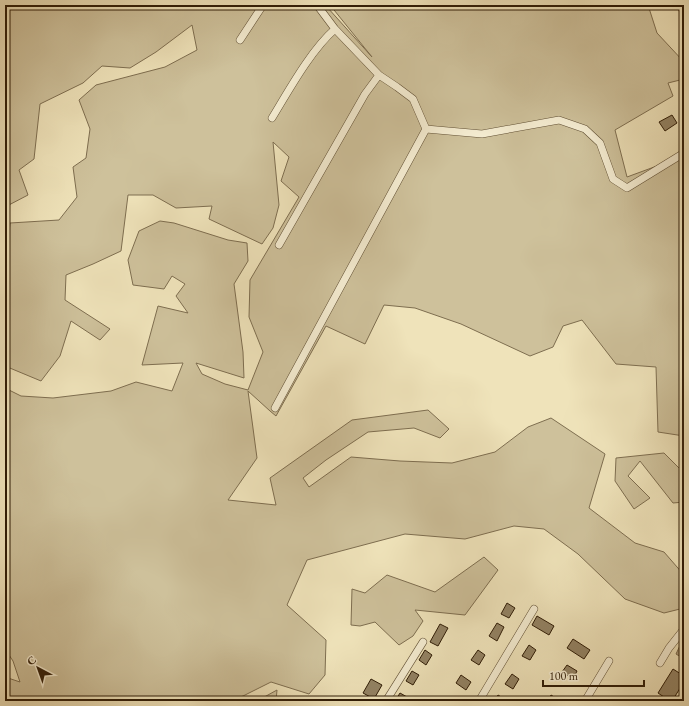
<svg xmlns="http://www.w3.org/2000/svg" width="689" height="706" viewBox="0 0 689 706" font-family="'EB Garamond',serif">
<rect width="100%" height="100%" fill="#efe3ba"/>
<filter id="stains"><feTurbulence type="fractalNoise" baseFrequency=".005" numOctaves="4"/><feColorMatrix values="0 0 0 0 .2 0 0 0 0 .09 0 0 0 0 .02 0 0 0 .5 -.17"/></filter>
<radialGradient id="worn" r=".72"><stop offset=".6" stop-color="#630" stop-opacity="0"/><stop offset="1" stop-color="#630" stop-opacity=".3"/></radialGradient>
<path fill="#cec19b" stroke="#7e6e50" d="M5,5h323l-1,2 45,50 -42,-52h318l9,28 27,29v17l-16,4 5,13 -58,34 12,47 57,-21v280l-26,-4 -2,-65 -40,-3 -34,-44 -19,6 -10,21 -23,9 -69,-32 -46,-16 -31,-3 -19,39 -39,-18 -50,90 -6,-5 -22,-20 9,67 -29,42 48,5 -6,-27 82,-58 76,-10 21,19 -9,9 -26,-10 -46,4 -42,28 -23,18 6,9 42,-30 49,4 52,2 43,-11 33,-25 23,-9 54,36 -16,54 46,35 29,9 20,23v33l-20,5 -39,-14 -47,-45 -34,-25 -30,-3 -49,13 -60,-5 -98,26 -20,45 39,35 -1,35 -16,19 -38,-12 -38,19h-143l-5,-3 -5,3h-69l-6,-4v-20l15,5 -7,-21 -8,-12v-261l16,8 32,2 58,-7 25,-9 36,9 11,-28 -41,2 16,-59 30,7 -12,-17 9,-12 -13,-8 -8,13 -31,-4 -5,-25 11,-29 21,-10 14,2 54,17 19,3 1,18 -14,23 9,68 1,26 -48,-15 6,11 23,10 23,6 15,-38 -14,-35 1,-37 49,-83 -18,-16 8,-24 -16,-15 6,63 -6,23 -11,16 -53,-25 3,-13 -36,2 -23,-13h-25l-7,56 -28,13 -27,11 -1,25 45,29 -10,11 -29,-19 -11,35 -19,25 -36,-15v-94l5,-49 49,-3 18,-23 -4,-30 13,-9 4,-29 -11,-29 17,-15 69,-18 32,-17 -5,-25 -36,27 -26,16 -28,-2 -19,17 -43,21 -6,55 -15,11 9,25 -23,12z
M677,5h7v19z
M664,453l20,20v29l-11,1 -33,-42 -12,15 22,22 -16,11 -19,-28 1,-23z
M484,557l14,13 -33,45 -50,-5 8,11 -10,15 -14,9 -24,-23 -15,4 -9,-1 1,-36 13,4 22,-18 48,17z
M277,690l-1,11h-19z"/>
<path fill="#ae9f7d" stroke="#7b6b4d" d="M684,637v22l-8,-5z"/>
<path fill="#938364" stroke="#2f1c06" d="M672,115l5,8 -12,8 -6,-9z
M507,603l8,5 -6,10 -8,-4z
M537,616l17,10 -5,9 -17,-10z
M497,623l7,4 -7,14 -8,-5z
M440,624l8,4 -10,18 -8,-4z
M573,639l17,11 -6,9 -17,-11z
M529,645l7,5 -6,10 -8,-4z
M425,650l7,5 -6,10 -7,-5z
M478,650l7,5 -6,10 -8,-5z
M567,665l10,6 -4,8 -11,-7z
M673,669l11,7v6l-12,19h-2l-12,-8z
M412,671l7,4 -6,10 -7,-4z
M512,674l7,5 -6,10 -8,-5z
M461,675l10,7 -5,8 -10,-7z
M371,679l11,6 -8,14 -11,-6z
M400,693l7,4 -2,4h-10z
M681,693l3,1v7h-8z
M498,695l8,5 -1,1h-11z
M551,695l8,5 -1,1h-10z"/>
<g fill="none" stroke-linecap="round" stroke-linejoin="round">
<g stroke="#5f4e33" stroke-width="8">
<path id="minor" d="M317,5l18,24 44,46 18,12 16,12 13,30
M240,40l23,-35
M272,118c17,-28 39,-68 63,-89
M426,129l56,5 77,-14 26,9 15,14 13,36 14,9 57,-35
M279,245l86,-151 14,-19
M275,408l151,-279
M660,663l9,-15 15,-19
M386,701l37,-59
M479,701l55,-92
M585,701l24,-40"/>
</g>
<use href="#minor" stroke="#f5edd2" stroke-width="7"/>
</g>
<rect width="689" height="706" fill="none" stroke="#efe3ba" stroke-width="20"/>
<rect x="6" y="6" width="677" height="694" fill="none" stroke="#2f1c06" stroke-width="2"/>
<rect x="10" y="10" width="669" height="686" fill="none" stroke="#2f1c06"/>
<g transform="translate(38 668) rotate(319)" stroke="#f5edd2" stroke-width="3" paint-order="stroke">
<path d="M0-3L7 15L0 10L-7 15Z" fill="#2f1c06"/>
<text y="-6" font-size="11" font-weight="bold" text-anchor="middle" fill="#2f1c06">С</text>
</g>
<path d="M543 680v6h101v-6" fill="none" stroke="#2f1c06" stroke-width="2"/>
<text x="549" y="680" font-size="12" fill="#2f1c06" stroke="#f5edd2" stroke-width="3" paint-order="stroke">100 m</text>
<rect width="100%" height="100%" filter="url(#stains)"/>
<rect width="100%" height="100%" fill="url(#worn)"/>
</svg>
